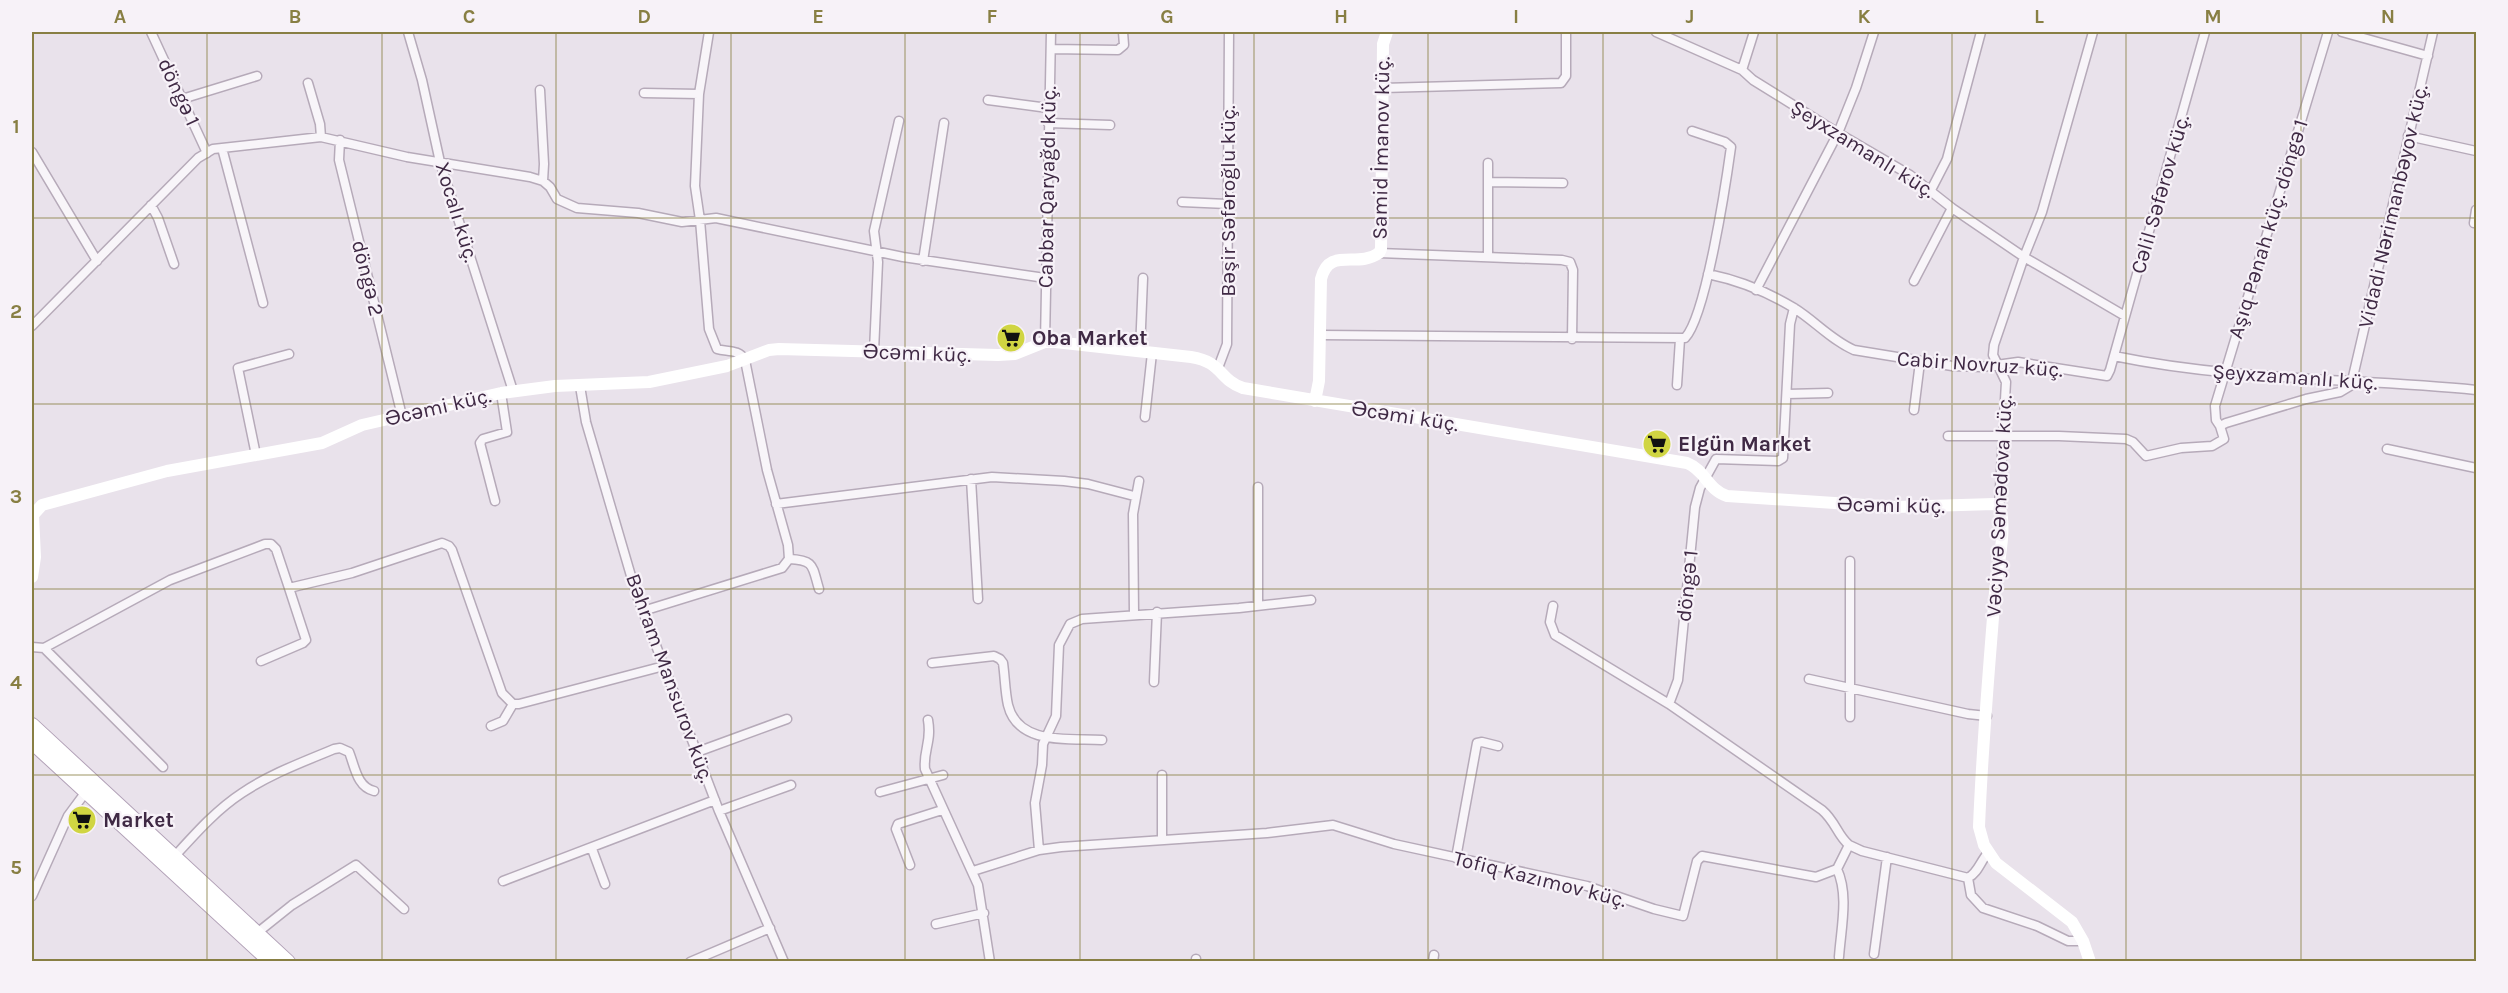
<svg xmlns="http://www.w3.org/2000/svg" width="2508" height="993" viewBox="0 0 2508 993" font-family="Karla,sans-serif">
<rect width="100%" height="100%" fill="#e9e2eb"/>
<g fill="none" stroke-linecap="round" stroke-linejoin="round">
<g stroke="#b6aab9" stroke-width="11">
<path id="street" d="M151,32l56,121
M408,32l14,48 18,82 73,229
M1656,32l86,38 11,10 85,53 72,42 42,33 72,49 101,59
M2342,32l86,24
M1051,49l67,1 6,-5 -1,-13
M1742,70l12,-38
M308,83l12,41 1,13
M1383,88l178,-5 5,-7v-44
M540,90l4,74 -1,17
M644,93l55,1
M182,99l75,-23
M988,100l60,8
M1048,123l62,2
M2408,136l68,15
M340,140l-1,20 63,256
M222,148l41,155
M32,152l65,109
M1488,182l75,1
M1931,190l16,-31 34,-127
M1182,202l45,2
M151,205l7,13 16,46
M2474,223l2,-13
M1379,253l183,7 8,2 3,8 -1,69
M1488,257v-94
M923,261l21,-138
M1708,274c29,6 60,18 86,34 21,13 37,32 60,42l98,16 30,1 36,-5 89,14 3,-6 95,-338
M1914,281l38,-73
M1756,290l82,-157 18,-45 18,-56
M1794,308l-4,16 -7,134 -5,3 -62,-2 -16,29 -5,19 -17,173 -9,24 153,106c14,12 15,25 27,35
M32,326l166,-168 15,-9 108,-12 86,20 123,20 13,4 7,6 7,12 20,9 61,5 44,9 34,-4 187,39 142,21
M1321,335l364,3c21,-22 41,-155 46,-191l-6,-5 -33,-11
M1045,342l6,-310
M874,351l4,-89 -4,-31 25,-110
M1140,351l3,-73
M2114,356c121,25 241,22 362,34
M1218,368l9,-24 2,-312
M1677,385l3,-46
M580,386l6,36 50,171 83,218 65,151
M1787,394l41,-1
M1914,410l6,-48
M1145,417l7,-64
M2220,426l-4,-6 -1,-14 113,-374
M1948,436h111l67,3 7,3 13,14 35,-8 31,-2 12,-7 -4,-13 6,-3 80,-24 34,-7 10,-6 2,-5 81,-349
M2387,449l89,19
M256,455l-18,-87 51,-14
M971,479l7,120
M1258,487v118
M495,501l-15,-58 3,-4 24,-7 -6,-39
M776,504l216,-27 72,4 24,3 46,12
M1999,506l7,-124 -13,-27 1,-10 30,-88 18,-45 51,-180
M789,559c26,1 23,7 30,30
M1553,606l-3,16 5,13 114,69
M643,611l139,-43 7,-9 -1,-14 -21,-75 -22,-110c-6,-11 -18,-8 -28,-11l-8,-20 -9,-109 -5,-34 4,-92 10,-62
M1134,614l-1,-100 6,-33
M32,647l12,1 126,-68 95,-36h6l5,5 13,39 63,-15 90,-30 7,3 3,4 50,143 11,11h6l145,-38
M44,648l119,119
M261,661l42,-18 3,-3 -17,-52
M932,663l62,-7 6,3 3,4c2,14 2,29 5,42 10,41 62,33 94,35
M1809,679l159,35 19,2
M1154,682l3,-70
M1850,717v-156
M928,720c4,22 -5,30 -3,49l53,116 12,77
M491,726l12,-5 10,-17
M697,752l90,-33
M1162,775v64
M880,792l63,-17
M719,811l72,-26
M592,849l13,35
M1039,850l-4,-47 7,-38 1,-21 13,-28 3,-71 11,-21 12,-5 157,-11 72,-8
M174,857c21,-23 42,-47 68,-64 28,-19 61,-31 92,-44l6,-1 9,4c6,15 8,35 25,39
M1456,858l21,-115 5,-1 16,4
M910,865l-14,-36 2,-5 44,-14
M1837,869c12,26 4,59 2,88
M973,871l66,-21 22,-3 206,-14 66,-8 61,19 193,42 67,23 29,7 14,-55 5,-5 114,21 21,-8 12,-24 13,6 106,27c10,-5 13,-18 20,-25
M1968,878l3,17 12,13 54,18 31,15h15
M503,881l212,-81
M32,896l36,-80 17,-23
M936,924l48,-11
M257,933l35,-28 64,-40 48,44
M1874,954l13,-97
M690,962l80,-34
M1196,962v-3
M1433,962l1,-7"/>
</g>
<g stroke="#b2a1b7" stroke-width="16">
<path id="primary" d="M32,725l256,237
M32,742l239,220"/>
</g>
<use href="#street" stroke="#f8f5f9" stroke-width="8"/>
<path stroke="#fff" stroke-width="12" d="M1315,401l4,-20 2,-102c8,-33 36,-10 58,-26l2,-4 2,-205 4,-12
M32,577l3,-20 -2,-42 9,-10 125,-34 155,-28 40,-18 139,-32 54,-7 94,-4 78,-16 42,-16 10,-1 219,6 17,-1 30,-12h10l136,15c32,5 27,22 52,31l444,75c18,7 21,27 40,33l168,11 99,-3 5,2c9,20 -2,63 -4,86 -6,78 -13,156 -16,235l5,18 12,18 76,59 11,19 7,21"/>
<use href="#primary" stroke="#fff" stroke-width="14"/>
</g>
<path fill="none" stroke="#887f43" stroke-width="1.5" stroke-opacity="0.55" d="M207,32v930M382,32v930M556,32v930M731,32v930M905,32v930M1080,32v930M1254,32v930M1428,32v930M1603,32v930M1777,32v930M1952,32v930M2126,32v930M2301,32v930M32,218h2444M32,404h2444M32,589h2444M32,775h2444"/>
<defs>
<g id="supermarket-disc" transform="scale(1.5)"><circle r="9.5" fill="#d0d542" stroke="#f7f2f8"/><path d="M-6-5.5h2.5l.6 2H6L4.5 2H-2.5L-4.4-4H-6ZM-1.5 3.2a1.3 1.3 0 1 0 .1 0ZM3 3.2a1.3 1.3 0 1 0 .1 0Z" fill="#111"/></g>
</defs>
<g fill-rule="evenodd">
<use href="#supermarket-disc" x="1011" y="338"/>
<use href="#supermarket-disc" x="1657" y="444"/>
<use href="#supermarket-disc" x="82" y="820"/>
</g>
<g text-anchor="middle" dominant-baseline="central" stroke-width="4.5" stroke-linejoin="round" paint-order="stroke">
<g font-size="21" fill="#3f2944" stroke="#f7f2f8">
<text transform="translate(179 92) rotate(65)">döngə 1</text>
<text transform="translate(1381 148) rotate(-89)">Samid İmanov küç.</text>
<text transform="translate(1863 149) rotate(32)">Şeyxzamanlı küç.</text>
<text transform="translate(1047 187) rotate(-89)">Cabbar Qaryağdı küç.</text>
<text transform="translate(2160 194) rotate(-74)">Cəlil Səfərov küç.</text>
<text transform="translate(1228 201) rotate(-90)">Bəşir Səfəroğlu küç.</text>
<text transform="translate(2393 206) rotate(-77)">Vidadi Nərimanbəyov küç.</text>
<text transform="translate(457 212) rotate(73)">Xocalı küç.</text>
<text transform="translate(2268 229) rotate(-73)">Aşıq Pənah küç. döngə 1</text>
<text transform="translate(368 278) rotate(76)">döngə 2</text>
<text transform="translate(917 353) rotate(2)">Əcəmi küç.</text>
<text transform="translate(1980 364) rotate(4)">Cabir Novruz küç.</text>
<text transform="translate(2295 377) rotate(4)">Şeyxzamanlı küç.</text>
<text transform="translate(438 407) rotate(-13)">Əcəmi küç.</text>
<text transform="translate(1405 416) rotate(9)">Əcəmi küç.</text>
<text transform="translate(1891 505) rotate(1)">Əcəmi küç.</text>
<text transform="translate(1999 506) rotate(-87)">Vəciyyə Səmədova küç.</text>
<text transform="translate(1687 586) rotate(-84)">döngə 1</text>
<text transform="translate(670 678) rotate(70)">Bəhram Mansurov küç.</text>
<text transform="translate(1540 879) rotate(14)">Tofiq Kazımov küç.</text>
</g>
<g font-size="21" font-weight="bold" fill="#3f2944" stroke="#f7f2f8" text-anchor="start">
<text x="1032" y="338">Oba Market</text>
<text x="1678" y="444">Elgün Market</text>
<text x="103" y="820">Market</text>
</g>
</g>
<rect width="2508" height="993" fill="none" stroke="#f7f2f8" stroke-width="66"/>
<rect x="33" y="33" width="2442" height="927" fill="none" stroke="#887f43" stroke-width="2"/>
<g font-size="20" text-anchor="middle" font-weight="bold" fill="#887f43">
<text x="120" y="23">A</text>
<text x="295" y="23">B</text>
<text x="469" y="23">C</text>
<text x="644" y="23">D</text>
<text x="818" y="23">E</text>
<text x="992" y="23">F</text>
<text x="1167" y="23">G</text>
<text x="1341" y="23">H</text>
<text x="1516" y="23">I</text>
<text x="1690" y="23">J</text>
<text x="1864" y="23">K</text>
<text x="2039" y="23">L</text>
<text x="2213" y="23">M</text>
<text x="2388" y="23">N</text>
<text x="16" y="133">1</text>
<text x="16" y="318">2</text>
<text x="16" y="503">3</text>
<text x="16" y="689">4</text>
<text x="16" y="874">5</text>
</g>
</svg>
